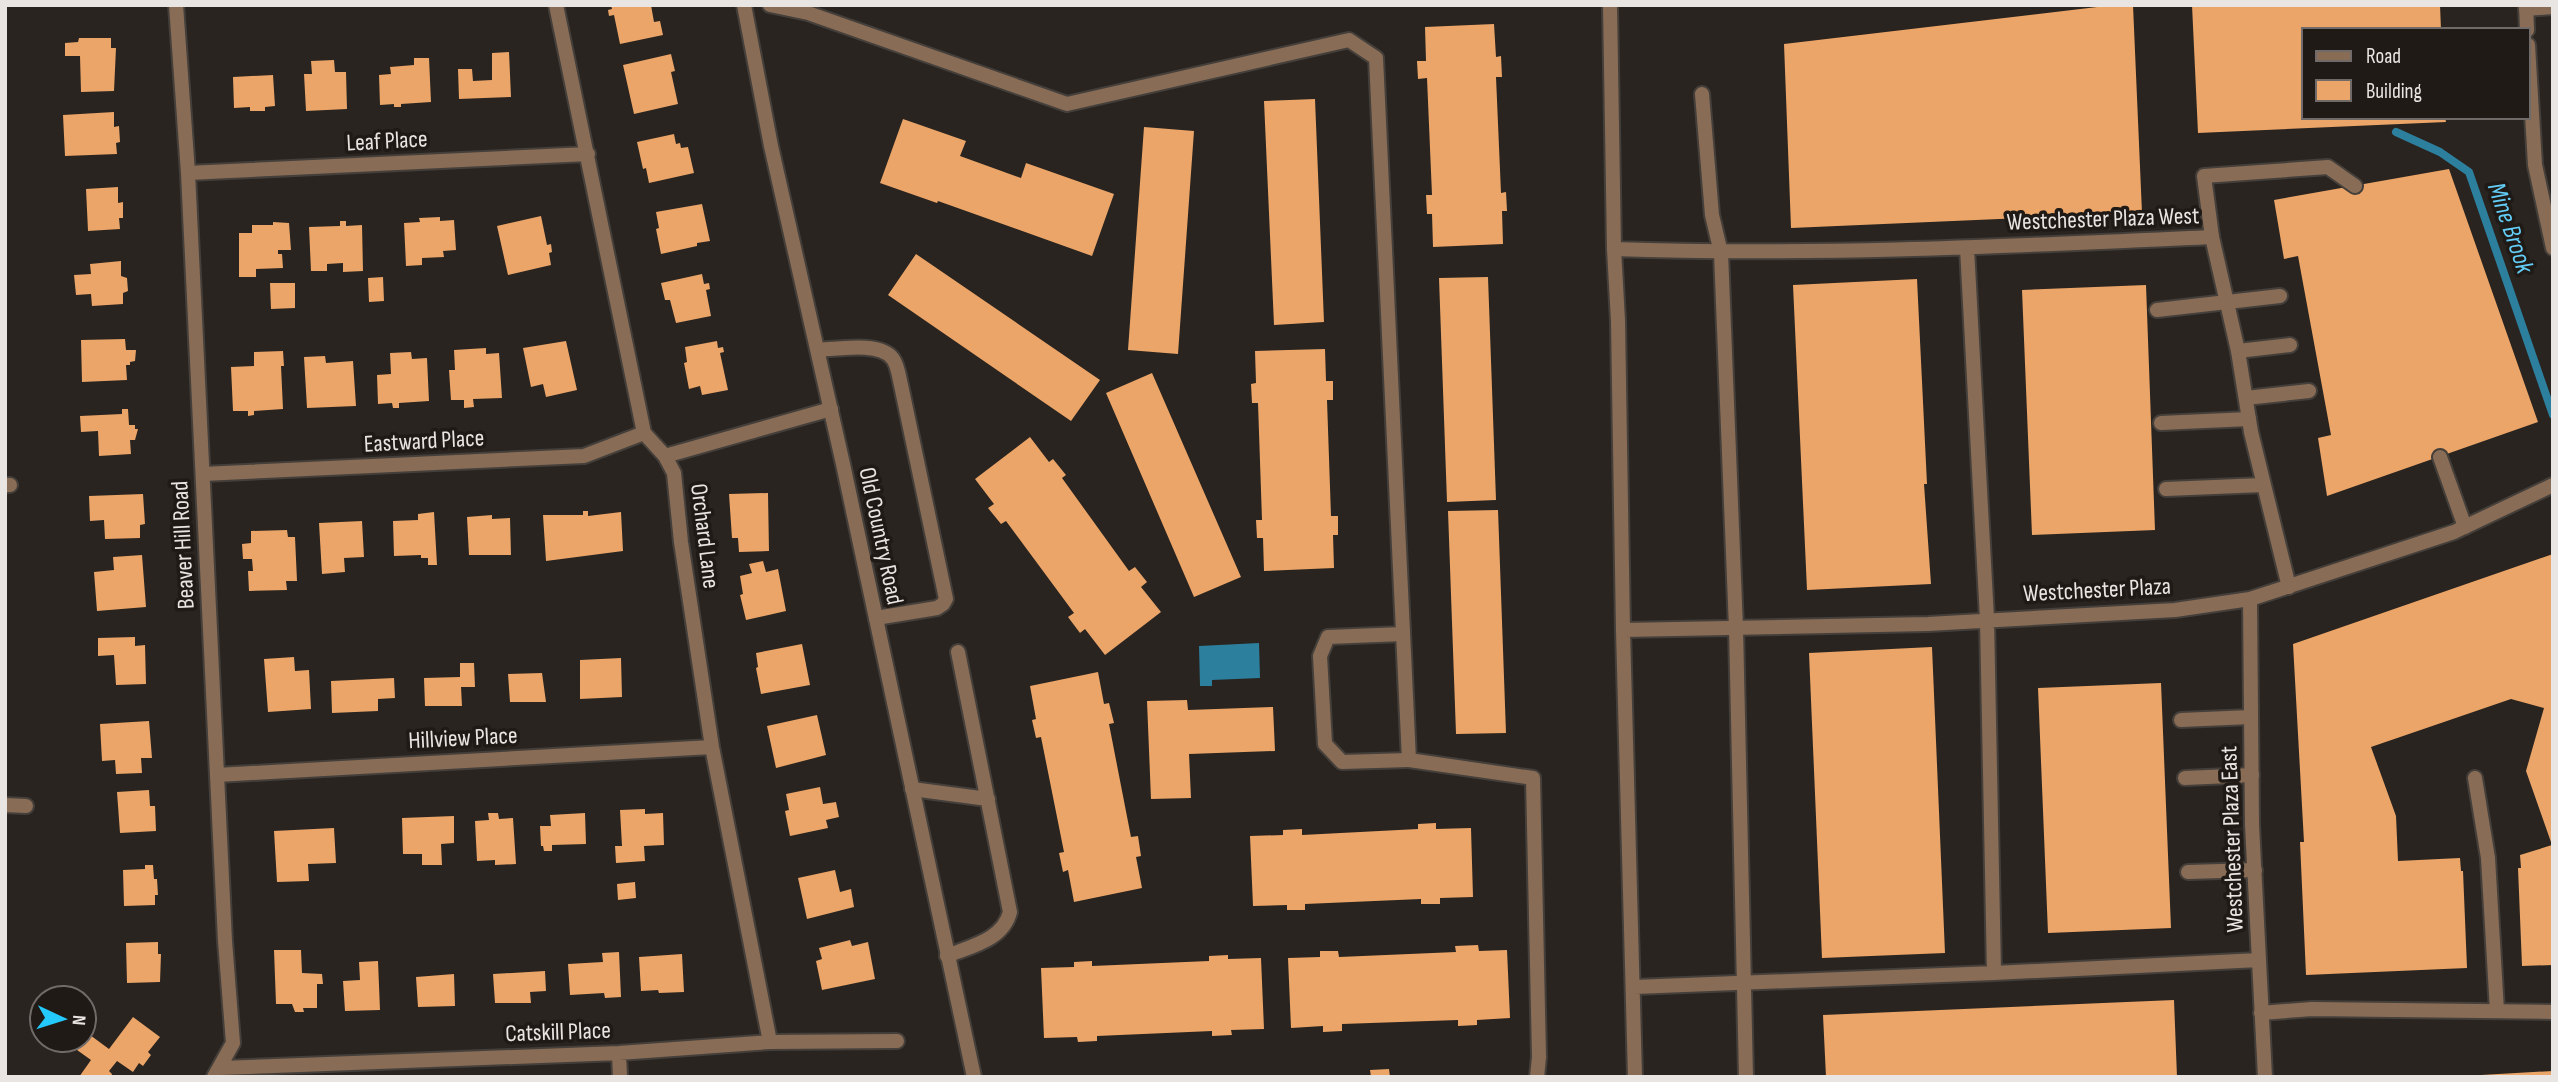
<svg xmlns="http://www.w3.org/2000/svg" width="2558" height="1082" viewBox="0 0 2558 1082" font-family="'Sofia Sans Condensed',sans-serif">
<rect width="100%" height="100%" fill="#29241f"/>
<path fill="#2d7f9e" d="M1259,643l1,35 -48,2v6h-12l-1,-40z"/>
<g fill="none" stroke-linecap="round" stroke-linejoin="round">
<path stroke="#2d7f9e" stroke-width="8" d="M2396,132l44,20 29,20 84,243"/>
</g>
<path fill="#eba569" d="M611,5h40l3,17 6,-1 3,14 -43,9 -6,-29 -5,1 -1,-6 4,-1z
M2114,5h19l9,208 -351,15 -7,-184z
M2192,5h248l1,25h-137v87h141l1,5 -248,11z
M1494,24l2,33 5,-1 1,21h-6l5,116 5,-1 1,19h-5l1,33 -70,3 -1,-33h-5l-1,-19h6l-5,-117 -9,1 -1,-18h9l-1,-34z
M79,38h32v10h5l-2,43 -33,1 -1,-36h-15v-13l13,-1z
M509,52l2,45 -52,2 -1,-30h14l1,12 19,-1v-27z
M671,54l4,17 -4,1 7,32 -44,10 -11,-49z
M414,58h15l2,44 -30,2v3h-7v-3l-14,1 -1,-30 12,-1 -1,-7 24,-2z
M334,60l1,12h11l1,37 -41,2 -2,-37h8l-1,-13z
M273,75l2,31 -10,1v4h-15v-4l-16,1 -1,-31z
M1315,99l9,223 -50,3 -10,-224z
M114,112v15l5,-1 1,16 -4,1 1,11 -52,2 -2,-41z
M903,119l63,22 -6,15 61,22 5,-15 88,31 -22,62 -154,-55 -1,2 -57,-20z
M1144,127l50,4 -16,223 -50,-4z
M674,134l2,10 4,-1 1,5 7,-1 6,26 -45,10 -3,-15 -3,1 -6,-27z
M2449,169l89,253 -211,74 -9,-58 13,-3 -33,-179 -14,3 -10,-59z
M118,187v16l5,-1v16h-4l1,11 -32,2 -2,-42z
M702,204l8,37 -13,2v3l-36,8 -5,-25 3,-1 -3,-16z
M541,216l6,29 4,-1 1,8 -3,1 2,12 -43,10 -11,-49z
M440,217v4l14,-1 2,30 -13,1 1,6 -22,1v7l-16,1 -2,-43 16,-1 -1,-4z
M340,221h6v5l16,-1 1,46 -20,1v-9l-16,1v7h-16l-2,-44 31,-1z
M273,222l16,1 2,27h-13v4h4l1,14 -27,1v8h-17v-44h13v-8h21z
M916,254l184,126 -29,41 -183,-126z
M121,261v15l6,2 1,13 -5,2v11l-31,2 -1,-12 -15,1 -2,-20 17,-1 -1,-10z
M702,274l2,10 5,-1 1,6 -4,1 5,26 -35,7 -6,-23h-5l-4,-17z
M383,277l1,24 -15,1 -1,-24z
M1488,277l8,223 -49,2 -8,-224z
M1917,279l10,205h-3l7,100 -124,6 -14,-305z
M270,283h25v25l-24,1z
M2146,285l9,245 -123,5 -10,-245z
M125,339l1,11h10l-1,11 -5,1v3h-4l1,15 -45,2 -1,-42z
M566,341l11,49 -31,7 -3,-13 -12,3 -8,-39z
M717,341l1,7 5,-1 1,5 -4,1 8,37 -26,5 -2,-9 -11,3 -5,-26 3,-1 -2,-15z
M486,348v6l13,-1 3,45 -29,1 1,8 -10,1v-8h-13l-2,-30h6l-1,-20z
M1325,349l1,32h7v19h-6l4,116h7v19h-5l1,33 -70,3 -1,-33h-6l-1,-18h6l-4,-117h-6l-1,-19 5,-1 -1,-32z
M283,351l1,15h-3l2,43 -29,2v4l-6,1v-5h-15l-2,-44 23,-1v-14z
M411,352l1,7 15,-1 2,43 -30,2v5h-6l-1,-5 -14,1 -1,-29 14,-1 -1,-21z
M325,356l1,7 27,-2 3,45 -49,2 -3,-51z
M1152,373l89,204 -47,20 -88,-204z
M122,409h6l1,16h6v4h3l-3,11h-5l1,14 -32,2 -1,-25 -17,1 -1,-16 42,-2z
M1030,437l19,25 4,-3 13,16 -4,3 67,93 6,-4 12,15 -6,5 20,25 -56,43 -20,-26 -5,4 -12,-16 6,-4 -68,-92 -5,3 -13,-16 6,-4 -19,-25z
M768,493l1,58 -30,1 -1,-14h-6l-3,-44z
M143,494l2,30 -5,1v13l-35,1 -1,-19 -14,1 -1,-25z
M1498,510l8,223 -50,1 -8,-223z
M583,511h5v5l33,-4 2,39 -77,10 -3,-46h40z
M434,512l3,53h-9v-7h-7v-3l-27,1 -1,-35 25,-1v-6z
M492,515v4l18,-1 1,37h-42l-2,-38z
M362,521l2,36 -20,1 1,14 -23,2 -3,-51z
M287,530l1,7h7l2,44h-11l1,9 -38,1 -1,-20h5l-1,-12h-9l-1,-15 9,-1v-12z
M2553,554v411l-31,1 -4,-98h3l-1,-13 32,-10 -26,-74 18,-63 -33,-9 -140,48 25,69 2,45 62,-3 1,13h2l4,97 -161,7 -6,-133h4l-11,-198z
M142,555l4,52 -49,4 -3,-39 20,-2 -1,-13z
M763,561l3,11 12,-3 8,42 -40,9 -6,-25 3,-1 -3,-18 12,-3 -3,-9z
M135,637v9l10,-1 1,39 -30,1 -2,-30 -16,1v-18z
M802,644l8,41 -49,9 -5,-26 2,-1 -2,-14z
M1932,647l13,306 -123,5 -13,-305z
M294,657l1,14 14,-1 2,39 -43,3 -4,-53z
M621,658l1,39 -42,2v-39z
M460,663h14l1,24h-14l1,19h-37l-1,-28 36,-1z
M1098,672l6,32 5,-1 5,20 -5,1 22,113 7,-1 3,20 -5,1 6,31 -68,14 -6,-32 -5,2 -4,-19 5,-1 -23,-115 -5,1 -4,-18 4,-1 -6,-33z
M542,673l4,29h-36l-2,-28z
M394,678l1,20 -17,1v12l-46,2 -1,-32z
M2161,683l10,245 -123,5 -10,-245z
M1187,700l1,10 85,-3 2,44 -86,3 2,44 -40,1 -4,-98z
M817,715l9,40 -50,13 -9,-42z
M149,721l3,37h-11l1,15 -26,1 -1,-14 -13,1 -2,-37z
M820,787l3,17 13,-2 3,15 -13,3 2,8 -38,8 -5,-25 4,-1 -3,-16z
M149,790l1,16h5l1,25 -36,2 -3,-41z
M645,809v5l18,-1 1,32 -20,1 1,15 -29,2 -1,-17h7l-2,-36z
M488,813h10l1,6 14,-1 3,46 -21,1v-5l-18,1 -2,-40 14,-1z
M585,813l1,31 -34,1v6h-8l-1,-5h-2l-1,-20h11l-1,-11z
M454,816v27l-13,1 1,21h-20v-11h-19l-1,-36z
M1436,823v6l35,-1 2,69 -33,1v6h-19v-5l-116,5v6h-18v-5l-34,1 -3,-70 33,-1v-5l19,-1v6l116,-6v-5z
M334,828l2,35 -28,1 1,17 -32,1 -3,-51z
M145,865h8l1,14h3l1,16h-3v10l-31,1 -1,-36 22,-1z
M835,870l5,22 11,-3 3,18 -47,12 -9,-41z
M635,882l1,16 -18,2 -1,-16z
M850,940l2,6 16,-4 7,37 -53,11 -6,-29 6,-2 -3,-11z
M158,942v12h3l-1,28 -33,1 -1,-40z
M1478,945l1,6 28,-1 3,68 -33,2v5l-19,1v-6l-116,4v7l-19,1v-6l-32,2 -3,-70 32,-1v-6h18l1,6 117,-5 -1,-6z
M274,950h27l1,23 20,1 1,10h-6v24h-14l1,4h-9l-3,-8h-16z
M619,952l2,45 -16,1 -1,-5 -34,2 -2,-31 35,-2 -1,-9z
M682,954l2,38 -25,1 -1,-3 -17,1 -2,-34z
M1228,955v4l33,-1 3,71 -33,1 1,5 -20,1v-5l-115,5v5l-19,1 -1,-5 -33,1 -3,-70 33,-1v-5l18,-1v5l117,-5v-5z
M378,961l2,49 -35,1 -2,-30 17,-1 -1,-18z
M545,971l1,20 -16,1 1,11h-36l-2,-29z
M454,974l1,32 -37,1 -2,-30z
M2174,1000l3,77h-351l-3,-62z
M133,1017l27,20 -12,15 3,3 -8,11 -4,-3 -6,9 -16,-11 -8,10 3,3 -1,3h-32l12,-17 -14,-10 13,-15 19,14z
M1389,1069l1,8h-19l-1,-7z
M2553,1071v6h-72v-2z"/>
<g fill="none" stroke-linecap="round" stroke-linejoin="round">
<g stroke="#443f3a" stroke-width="18">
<path id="service" d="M2526,9l27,-2
M1702,94l10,121 9,38
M2212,237l-8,-61 124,-9 27,19
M2157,310l123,-14
M818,350c19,-1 63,-9 75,9 5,7 6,18 8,26l45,214 -3,5 -6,4 -61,10
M2238,351l52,-6
M2246,398l63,-7
M2161,423l88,-4
M665,456l166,-47
M2440,457l25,70
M2166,489l97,-4
M1403,634l-75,3 -8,19 5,88 17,18 67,-2
M2181,720l70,-3
M2185,778l67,-3
M2475,778l13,80 9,153
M912,789l76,10
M2188,872l67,-2
M947,956c24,-10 56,-16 63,-44l-52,-260"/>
</g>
<g stroke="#443f3a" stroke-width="18">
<path id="minor" d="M176,5l12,168 37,768 8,102 -19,34
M556,5l88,428 21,23 9,17 7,69 31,205 58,295
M770,5l38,8 259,91 282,-64 27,18 33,702 124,18 6,279 -2,20
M1610,5l4,244 4,72 5,309 12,447
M188,173l400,-19
M1967,248l20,371 7,354
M1614,249c200,7 399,-3 598,-12l26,114 13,81 38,155
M1721,253l15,375 10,449
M203,474l381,-18 60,-23
M5,485h5
M2250,599l2,226 13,252
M1623,630l305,-6 247,-14 75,-11 204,-67 99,-47
M217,775l495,-28
M5,805l21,1
M1634,987l360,-14 265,-13
M2261,1013l51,-4 241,3
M619,1053l1,24
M220,1068l399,-15 151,-11 127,-1"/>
</g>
<g stroke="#443f3a" stroke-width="18">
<path id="tertiary" d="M744,5l27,141 72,318 131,613
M2526,5l1,25
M2528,45l7,120 18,83"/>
</g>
<use href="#service" stroke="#896c55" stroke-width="14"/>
<use href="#minor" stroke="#896c55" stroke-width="14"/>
<use href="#tertiary" stroke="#896c55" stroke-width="14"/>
</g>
<g text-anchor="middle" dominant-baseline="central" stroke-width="7" stroke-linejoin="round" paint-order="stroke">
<g font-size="24" fill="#e9e5e2" stroke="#1f1a16">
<text transform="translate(387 141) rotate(-3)">Leaf Place</text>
<text transform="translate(2103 219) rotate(-2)">Westchester Plaza West</text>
<text transform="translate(424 441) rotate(-3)">Eastward Place</text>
<text transform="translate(705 536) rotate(83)">Orchard Lane</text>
<text transform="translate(881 536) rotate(78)">Old Country Road</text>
<text transform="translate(183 545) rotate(-93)">Beaver Hill Road</text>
<text transform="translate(2097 590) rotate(-3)">Westchester Plaza</text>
<text transform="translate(463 738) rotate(-3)">Hillview Place</text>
<text transform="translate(2232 839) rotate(-92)">Westchester Plaza East</text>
<text transform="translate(558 1032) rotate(-2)">Catskill Place</text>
</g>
<g font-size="26" font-style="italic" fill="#63cdf7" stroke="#1f1a16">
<text transform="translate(2510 228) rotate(71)">Mine Brook</text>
</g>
</g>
<rect width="2558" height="1082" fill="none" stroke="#e9e5e2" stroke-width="14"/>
<rect x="2302" y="28" width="228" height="91" fill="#1f1a16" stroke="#706b68" stroke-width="2"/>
<rect x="2316" y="51" width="35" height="10" fill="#896c55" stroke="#706b68" stroke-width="2"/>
<text x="2366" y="63" font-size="21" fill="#e9e5e2">Road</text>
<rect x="2316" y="80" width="35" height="21" fill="#eba569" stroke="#706b68" stroke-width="2"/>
<text x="2366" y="98" font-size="21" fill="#e9e5e2">Building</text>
<g transform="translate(63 1019) rotate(94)"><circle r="33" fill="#1f1a16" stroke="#706b68" stroke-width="2"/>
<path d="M0-5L12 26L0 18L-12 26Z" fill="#24c9fe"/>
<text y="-10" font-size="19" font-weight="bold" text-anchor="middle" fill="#e9e5e2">N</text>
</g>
</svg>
